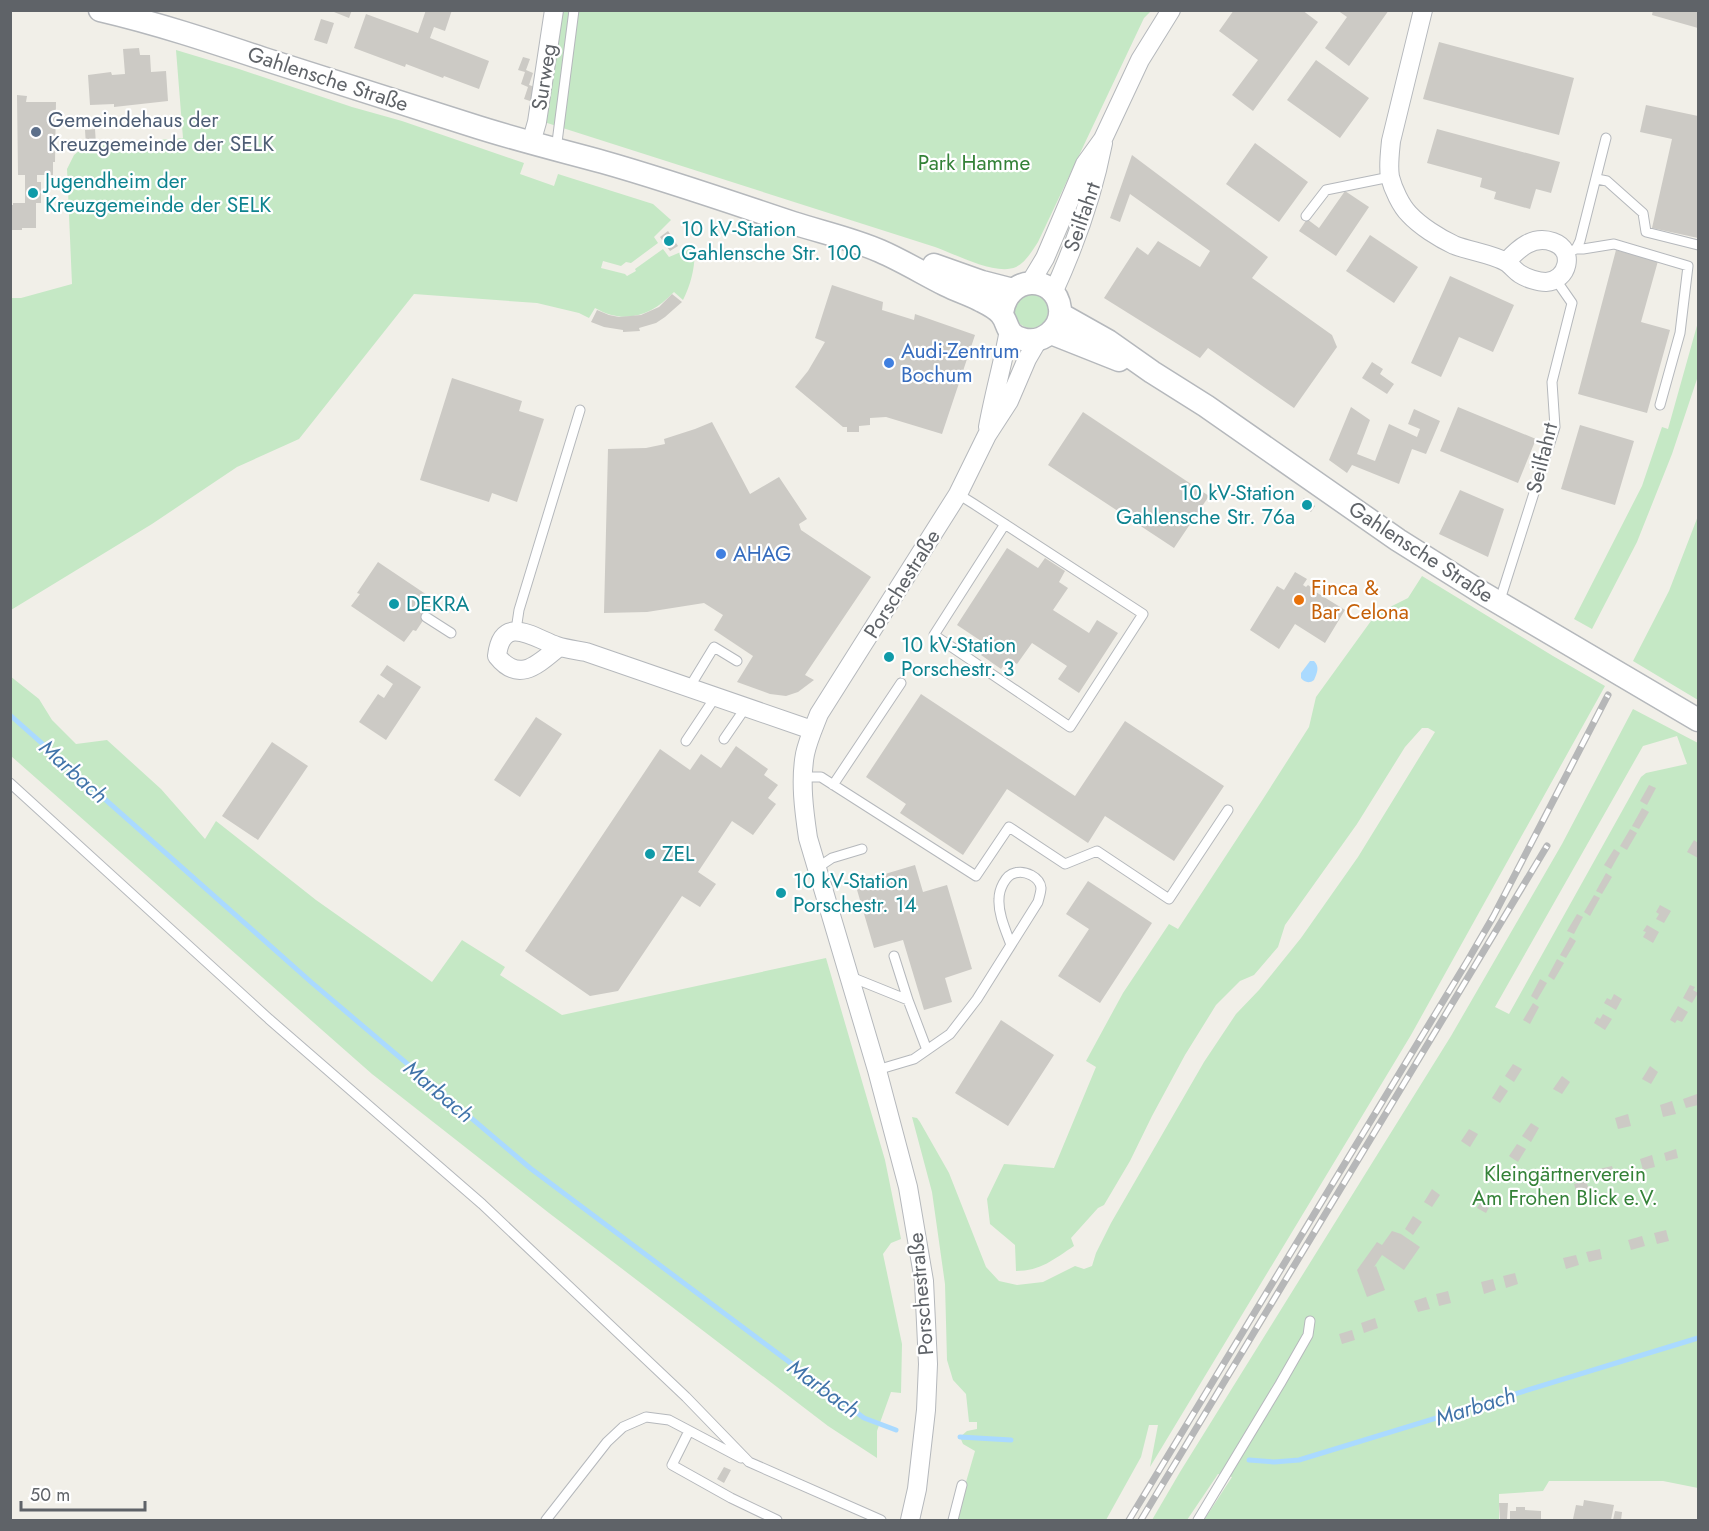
<svg xmlns="http://www.w3.org/2000/svg" width="1709" height="1531" viewBox="0 0 1709 1531" font-family="Jost,sans-serif">
<rect width="100%" height="100%" fill="#f1efe8"/>
<path fill="#c5e8c5" fill-rule="evenodd" d="M561,11h590l-7,7 -106,224c-6,9 -12,20 -22,25 -20,9 -61,-13 -81,-20l-391,-125z
M176,50l63,19 113,38 50,14 122,42 -4,11 34,12 4,-12 95,30 18,16 -17,17 4,6 -27,20 -5,-1 -5,4 -18,-5 -2,7 24,6 2,2 9,-5 -1,-2 28,-20 6,8 26,-11c0,20 -3,36 -12,54l-9,-8c-23,24 -49,33 -79,16l-6,10 -10,-5 -42,-10 -123,-9 -115,145 -62,28 -85,57 -141,86v-312h10l51,-14 -5,-115 7,-14 11,-9 98,-8z
M1014 311a17 17 0 1 1 34 0a17 17 0 1 1-34 0Z
M1698,322v54l-26,78 -35,88 -45,87 -18,-10 68,-133 20,-59 6,2z
M1698,516v184l-65,-39 36,-70z
M1422,576l131,80 52,30 -194,349 -261,432 8,-42h-9l-8,32 -35,63h-151l20,-69 -12,-7 -3,-7 7,-6 10,-2v-7h-8l-3,-28 -13,-14 -6,-20 -2,-76 -13,-92 -20,-75 5,1 3,4 29,51 37,94 13,14 18,4 26,-3 32,-16 9,3 8,-3 4,-13 15,-30 93,-161 32,-48 23,-24 42,-52 57,-81 77,-125 -7,-4h-6l-17,19 -48,77 -72,101 -7,22 -24,28 -14,6 -24,24 -31,50 -33,61 -22,45 -26,44 -6,3 -27,30 3,8c-20,13 -33,25 -58,25l-1,-26 -25,-21 -3,-25 17,-35 50,4 42,-101 -10,-6 37,-68 46,-69 9,5 85,-130 46,-72 7,-30 60,-83 32,-16z
M10,676l29,23 13,21 24,24 31,-4 54,49 44,50 11,-18 100,79 116,82 30,-42 43,27 -5,8 62,40 264,-57 59,202 16,79 -10,4 -8,11 19,90 -1,49 -10,-1 -14,39v27l-49,-32 -279,-213 -177,-139 -361,-318z
M1633,709l65,34v745l-35,-7h-114l-6,10 -44,3v26h-295l28,-43 -14,-3 -31,46h-35l28,-48 271,-436 111,-192zM1677,736l10,28 -41,9 -5,4 -132,237 -14,-7 148,-261z"/>
<path fill="#aadaff" d="M1310,661h4c6,6 3,12 0,19 -5,4 -10,2 -13,-2v-5z"/>
<g fill="none" stroke-linecap="round" stroke-linejoin="round">
<path stroke="#aadaff" stroke-width="5" d="M10,715l301,267 219,186 334,250 32,12
M960,1437l51,3
M1249,1460l25,2 25,-2 399,-122"/>
</g>
<path fill="#cccac5" d="M329,10h23l-3,8z
M426,10h26l-7,21 -11,-4 -4,11 59,23 -10,28 -35,-13 -1,2 -37,-14 -1,3 -51,-19 12,-34 52,19z
M1234,10h68l16,12 -65,89 -21,-16 26,-35 -39,-29z
M1337,10h52l-40,56 -24,-18 22,-31z
M1653,10h45v18l-46,-13z
M321,19l13,4 -7,21 -13,-4z
M1439,42l135,36 -15,57 -136,-36z
M139,48l1,7h10l1,17 15,-1 2,30 -54,6v-3l-24,1 -2,-30 23,-3 1,3 13,-1 -2,-25z
M523,57l7,2 -4,11 7,3 -4,12 6,2 -5,14 -6,-2 4,-12 -7,-3 4,-12 -7,-2z
M1316,60l53,38 -29,40 -53,-38z
M17,95l10,1 -1,6h30l-1,60h-2v13h-16v7h4v21h-5v25h-14v2h-12v-25h3v-2h12v-28h-7z
M1646,105l52,11v122l-46,-10 20,-89 -32,-7z
M95,129l1,16h-10l-1,-15z
M1437,129l123,33 -9,31 -15,-4 -6,20 -36,-10 2,-7 -16,-5 2,-9 -55,-15z
M1255,143l53,39 -29,40 -53,-38z
M1132,155l136,102 -16,21 80,57 5,12 -43,61 -86,-60 -8,10 -96,-60 33,-51 11,8 10,-14 42,26 10,-16 -80,-57 -10,28 -10,-4z
M1345,191l24,16 -33,49 -37,-25 8,-12 12,9z
M668,231l10,15 -8,5 -10,-14z
M1370,235l48,32 -24,36 -48,-32z
M1616,250l42,11 -17,61 29,8 -23,83 -69,-19z
M1450,276l64,29 -21,47 -34,-15 -18,40 -30,-14z
M832,285l51,17 -1,8 32,10 1,-6 60,21 -33,99 -56,-17 -16,1v7l-11,1v6h-12v-5h-4l-48,-40 13,-16 17,-29 -10,-4z
M672,294l10,8 -17,15 -9,6 -17,5 1,3 -17,1v-2l-19,-3 -13,-5 6,-12 12,5 10,2 22,-2 18,-8z
M1372,362l11,7 -3,5 14,10 -7,10 -25,-16z
M452,378l70,23 -3,10 25,8 -27,83 -25,-9 -3,9 -69,-22z
M1351,407l19,13 -13,34 18,7 14,-37 28,13 3,-8 -12,-5 6,-15 26,12 -14,33 -14,-5 -13,35 -47,-19 -5,8 -18,-13z
M1458,407l78,32 -18,44 -78,-32z
M1083,412l126,84 -35,52 -126,-83z
M712,422l38,72 29,-17 28,42 -8,5 2,6 70,47 -66,98 9,5 -16,12 -12,4 -16,-2 -33,-12 16,-26 -39,-26 9,-15 -19,-12 -57,9 -43,1 4,-164 38,-1 19,-4 -1,-5 31,-10z
M1580,425l54,16 -19,64 -54,-16z
M1460,490l44,19 -16,48 -49,-23z
M1304,498l11,8 -4,6 -11,-8z
M1007,548l31,20 7,-10 20,13 -6,11 9,6 -15,22 36,23 8,-13 21,13 -39,60 -21,-14 9,-13 -35,-23 -15,21 -9,-6 -7,11 -20,-14 6,-10 -30,-20z
M378,562l58,39 -20,30 -3,-1 -9,12 -53,-36 9,-12 -3,-1z
M1295,572l12,7 -4,6 3,2 2,-2 4,3 -1,1 34,21 -20,33 -30,-19 -16,25 -29,-19 27,-44 7,4z
M387,665l34,22 -35,53 -27,-18 19,-28 6,4 9,-14 -13,-9z
M921,694l154,102 50,-75 99,65 -50,75 -69,-45 -17,27 -81,-54 -44,66 -63,-42 6,-9 -40,-27z
M536,717l26,17 -42,63 -26,-17z
M272,742l36,24 -50,74 -36,-24z
M736,746l32,23 -4,6 14,10 -10,13 8,6 -23,31 -21,-14 -34,51 18,12 -16,23 -18,-11 -64,95 -28,5 -65,-45 135,-202 30,21 11,-16 20,14z
M1649,785l7,3 -9,17 -7,-4z
M1642,808l7,4 -10,17 -7,-3z
M1630,829l7,4 -10,17 -7,-4z
M1694,840l4,3v15l-11,-6z
M1614,849l6,4 -9,16 -7,-4z
M915,865l8,27 24,-7 25,84 -27,9 7,24 -28,8 -21,-70 -29,8 -19,-65z
M1606,873l6,4 -10,17 -6,-3z
M1088,881l64,42 -52,80 -42,-27 31,-47 -23,-15z
M1594,895l6,3 -10,18 -6,-4z
M1660,905l11,6 -7,12 -8,-4 3,-5 -3,-2z
M1577,914l6,3 -9,17 -7,-3z
M1647,925l12,7 -6,11 -10,-6 3,-5 -3,-1z
M1570,937l6,4 -10,17 -6,-3z
M1557,959l7,4 -10,17 -6,-4z
M1540,979l7,4 -10,17 -6,-4z
M1690,985l5,2 -2,3 5,3 -6,10 -9,-5z
M1614,994l8,5 -6,11 -12,-7 3,-5 4,2z
M1533,1003l6,4 -9,17 -7,-4z
M1678,1006l10,6 -6,10 -5,-2 -2,3 -5,-3z
M1603,1014l9,5 -7,11 -11,-7 3,-6 3,2z
M1001,1020l53,35 -46,71 -53,-33z
M1513,1064l9,5 -8,13 -9,-6z
M1650,1066l8,6 -7,12 -9,-5z
M1562,1076l8,6 -8,12 -9,-5z
M1500,1085l8,6 -8,12 -8,-5z
M1697,1094l1,11 -12,3 -3,-9z
M1672,1101l4,13 -13,3 -3,-12z
M1628,1114l3,12 -13,3 -3,-11z
M1531,1123l8,5 -8,14 -9,-6z
M1469,1129l9,5 -8,13 -9,-6z
M1517,1144l9,5 -8,13 -9,-6z
M1676,1149l2,9 -12,3 -2,-8z
M1652,1155l3,12 -12,3 -3,-11z
M1612,1166l3,12 -13,3 -3,-12z
M1586,1181l3,9 -12,4 -3,-10z
M1432,1189l8,6 -8,12 -8,-5z
M1485,1195l8,5 -7,13 -9,-5z
M1413,1216l9,6 -9,13 -8,-6z
M1666,1230l3,11 -12,3 -3,-11z
M1392,1231l9,3 19,13 -16,23 -22,-15 -8,12 2,-1 9,24 -18,7 -10,-27 20,-28 5,3z
M1642,1236l3,10 -14,4 -3,-10z
M1600,1249l2,10 -13,3 -3,-10z
M1576,1255l3,10 -13,4 -3,-11z
M1515,1273l3,11 -12,4 -3,-12z
M1493,1279l3,11 -12,4 -3,-12z
M1448,1291l3,12 -12,3 -3,-12z
M1426,1297l4,12 -12,3 -4,-11z
M1375,1318l3,10 -14,5 -3,-10z
M1352,1330l3,10 -13,4 -3,-10z
M724,1467l7,3 -7,13 -7,-4z
M1584,1500l30,5 -3,15 -38,-1 3,-14 7,1z
M1499,1503h9l-1,17h-7z
M1516,1507h9v3l16,1v9h-31v-9h6z
M1615,1511l7,1 -1,8h-8z"/>
<g fill="none" stroke-linecap="round" stroke-linejoin="round">
<g stroke="#b5b8bc" stroke-width="11">
<path id="service" d="M556,150l18,-140
M1597,179l10,2 36,32 3,19 52,13
M1306,216l20,-26 64,-13
M1576,249h7l31,-5 74,22 -8,67 -20,72
M1571,251l5,-2 4,-8 26,-103
M958,494l16,10 169,110 -73,113 -136,-92 71,-111
M1499,603l56,-176 -3,-45 20,-79 -16,-23
M426,617l25,16
M516,630l3,-20 61,-200
M689,688l25,-41 23,14
M724,739l22,-32
M686,741l30,-45
M803,777h18l155,99 33,-49 56,37 32,-13 72,48 59,-89
M10,783l259,236 213,185 204,193 63,65 132,58
M833,785l68,-102
M817,868l15,-10 30,-9
M851,977l57,23 -14,-44
M908,1000l19,50
M877,1070l37,-11 36,-25 27,-35 61,-97c1,-4 3,-10 3,-14 -1,-11 -16,-18 -26,-15 -10,2 -16,17 -16,26 -1,15 7,32 12,46
M689,1431l-17,34 59,33 46,22
M546,1520l61,-78 16,-15 23,-10 23,3 72,38
M953,1520l9,-35
M1198,1520l82,-136 28,-49 2,-14"/>
</g>
<g stroke="#b5b8bc" stroke-width="20">
<path id="minor" d="M1423,10l-32,131c-1,11 -3,25 -1,36 3,12 11,29 19,37 11,12 30,24 45,31 15,6 38,9 52,17 5,3 9,9 14,12 6,4 18,8 26,8 22,-1 30,-32 7,-40 -20,-7 -34,6 -47,20
M531,143l6,-21 17,-112
M1030,283l15,-25 40,-94 18,-25 37,-79 31,-50
M1053,293c22,-48 40,-98 50,-150
M988,427c6,-33 15,-64 21,-97
M559,647c-21,17 -40,37 -62,9 5,-43 37,-18 60,-10 9,3 19,4 29,6l226,78
M910,1520l7,-31 9,-79 2,-46 -4,-83 -16,-94 -31,-117 -69,-232c-4,-27 -8,-57 -3,-84 3,-14 9,-27 14,-40l139,-220 29,-59 22,-34 18,-42 11,-19"/>
</g>
<g stroke="#b5b8bc" stroke-width="25">
<path id="tertiary" d="M100,10c56,13 110,31 164,49 69,22 138,44 207,66 43,14 88,25 132,37 64,18 127,40 190,61 28,9 60,16 87,28 23,10 44,23 66,34 12,6 25,10 36,16 6,3 15,8 19,13 8,9 4,20 21,25 19,6 40,-10 38,-30 -4,-36 -55,-35 -58,6
M934,265l48,17 31,8
M1060,314l48,27 44,31 54,34 192,134 86,54 214,126
M1051,333l68,27"/>
</g>
<use href="#service" stroke="#fff" stroke-width="9"/>
<use href="#minor" stroke="#fff" stroke-width="18"/>
<use href="#tertiary" stroke="#fff" stroke-width="22"/>
<g stroke="#b6b7b8" stroke-width="7">
<path id="rail" d="M1129,1520l339,-560 25,-43 115,-222
M1141,1520l406,-674"/>
</g>
<use href="#rail" stroke="#fff" stroke-width="4.5" stroke-dasharray="14" stroke-linecap="butt"/>
</g>
<circle fill="#5c6f8a" stroke="#fff" stroke-width="2" cx="36" cy="132" r="6"/>
<g fill="#0f9aa8" stroke="#fff" stroke-width="2">
<circle cx="33" cy="193" r="6"/>
<circle cx="669" cy="241" r="6"/>
<circle cx="1307" cy="505" r="6"/>
<circle cx="394" cy="604" r="6"/>
<circle cx="889" cy="657" r="6"/>
<circle cx="650" cy="854" r="6"/>
<circle cx="781" cy="893" r="6"/>
</g>
<g fill="#3f7fe0" stroke="#fff" stroke-width="2">
<circle cx="889" cy="363" r="6"/>
<circle cx="721" cy="554" r="6"/>
</g>
<circle fill="#e8710a" stroke="#fff" stroke-width="2" cx="1299" cy="600" r="6"/>
<g text-anchor="middle" dominant-baseline="central" stroke-width="4.5" stroke-linejoin="round" paint-order="stroke">
<g font-size="21" fill="#5f6368" stroke="#fff">
<text transform="translate(544 77) rotate(-81)">Surweg</text>
<text transform="translate(328 79) rotate(18)">Gahlensche Straße</text>
<text transform="translate(1082 217) rotate(-71)">Seilfahrt</text>
<text transform="translate(1542 458) rotate(-76)">Seilfahrt</text>
<text transform="translate(1421 552) rotate(33)">Gahlensche Straße</text>
<text transform="translate(902 584) rotate(-58)">Porschestraße</text>
<text transform="translate(921 1294) rotate(-95)">Porschestraße</text>
</g>
<g font-size="21" fill="#4e5e75" stroke="#fff" text-anchor="start">
<text x="48" y="120">Gemeindehaus der<tspan x="48" dy="24">Kreuzgemeinde der SELK</tspan></text>
</g>
<g font-size="21" fill="#348238" stroke="#fff">
<text x="974" y="163">Park Hamme</text>
<text x="1565" y="1174">Kleingärtnerverein<tspan x="1565" dy="24">Am Frohen Blick e.V.</tspan></text>
</g>
<g font-size="21" fill="#0d838f" stroke="#fff" text-anchor="start">
<text x="45" y="181">Jugendheim der<tspan x="45" dy="24">Kreuzgemeinde der SELK</tspan></text>
<text x="681" y="229">10 kV-Station<tspan x="681" dy="24">Gahlensche Str. 100</tspan></text>
<text x="1295" y="493" text-anchor="end">10 kV-Station<tspan x="1295" dy="24">Gahlensche Str. 76a</tspan></text>
<text x="406" y="604">DEKRA</text>
<text x="901" y="645">10 kV-Station<tspan x="901" dy="24">Porschestr. 3</tspan></text>
<text x="662" y="854">ZEL</text>
<text x="793" y="881">10 kV-Station<tspan x="793" dy="24">Porschestr. 14</tspan></text>
</g>
<g font-size="21" fill="#366cbe" stroke="#fff" text-anchor="start">
<text x="901" y="351">Audi-Zentrum<tspan x="901" dy="24">Bochum</tspan></text>
<text x="733" y="554">AHAG</text>
</g>
<g font-size="21" fill="#c56008" stroke="#fff" text-anchor="start">
<text x="1311" y="588">Finca &amp;<tspan x="1311" dy="24">Bar Celona</tspan></text>
</g>
<g font-size="22" font-style="italic" fill="#4174aa" stroke="#fff">
<text transform="translate(74 771) rotate(42)">Marbach</text>
<text transform="translate(439 1091) rotate(40)">Marbach</text>
<text transform="translate(824 1388) rotate(36)">Marbach</text>
<text transform="translate(1475 1406) rotate(-17)">Marbach</text>
</g>
</g>
<rect width="1709" height="1531" fill="none" stroke="#5f6368" stroke-width="24"/>
<path d="M21 1501v9h124v-9" fill="none" stroke="#5f6368" stroke-width="3"/>
<text x="30" y="1501" font-size="18" fill="#5f6368" stroke="#ffffff" stroke-width="4.5" paint-order="stroke">50 m</text>
</svg>
